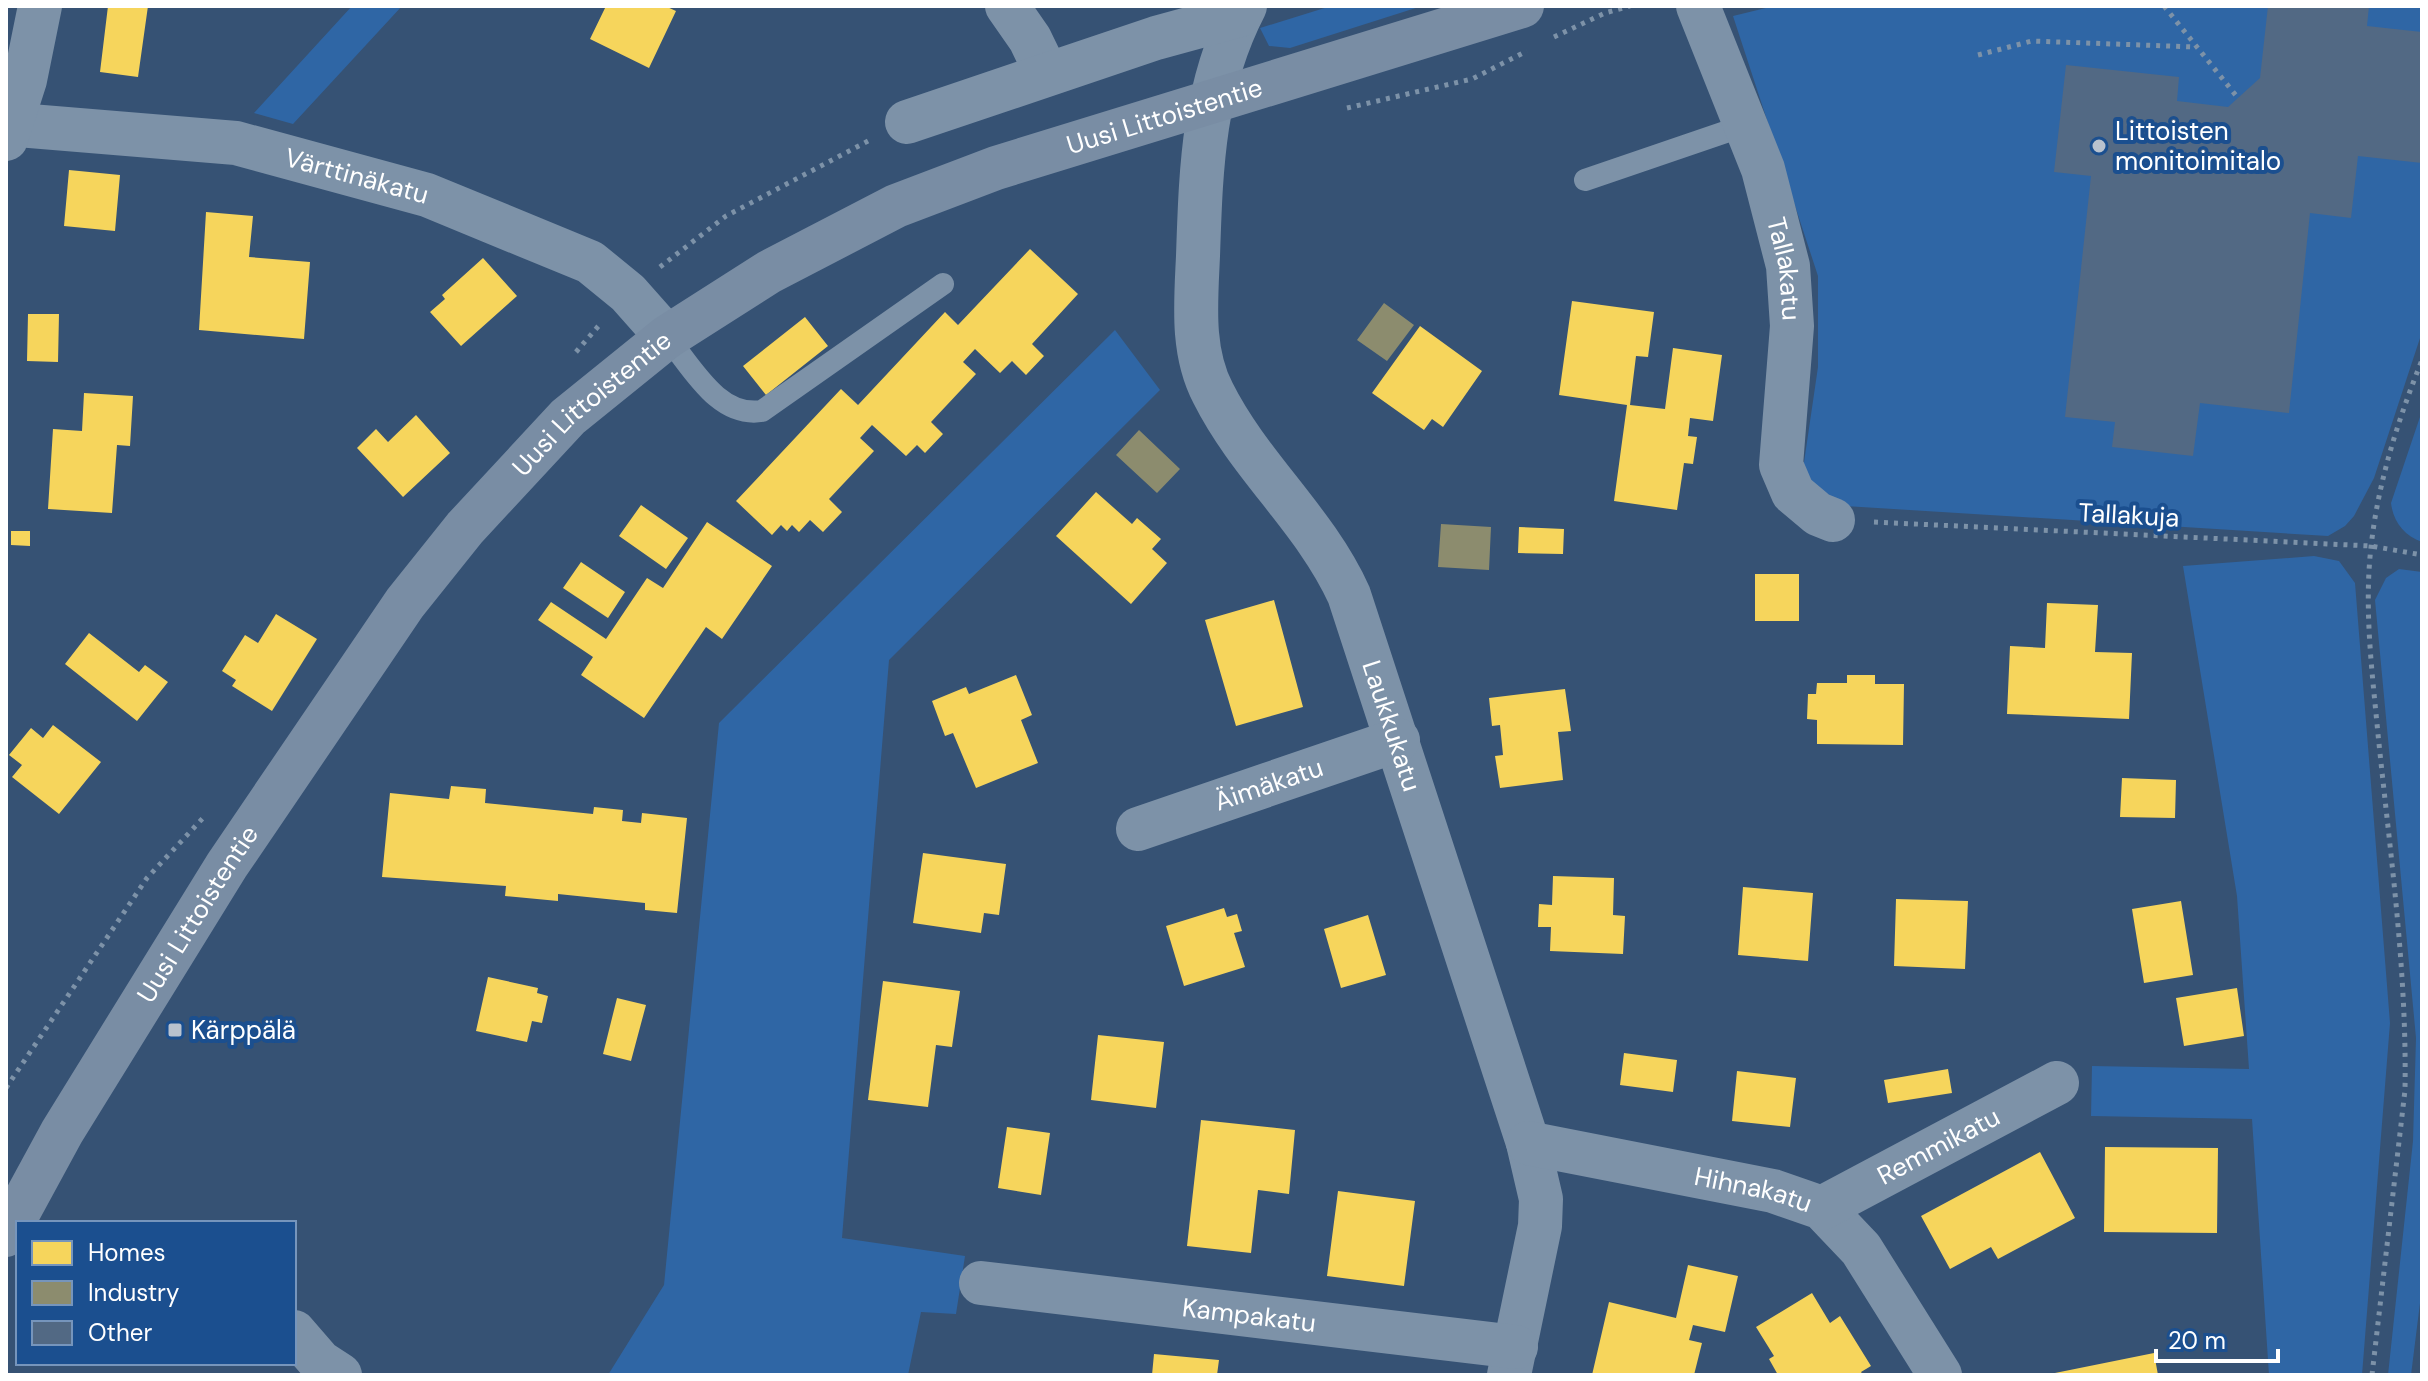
<svg xmlns="http://www.w3.org/2000/svg" width="2428" height="1381" viewBox="0 0 2428 1381" font-family="'DM Sans',sans-serif">
<rect width="100%" height="100%" fill="#365274"/>
<path fill="#2f66a5" d="M352,6h50l-109,118 -39,-11z
M1331,6h91l-132,42 -21,-2 -9,-18z
M1774,6h648v326l-48,146 -20,38 -9,10 -17,10 -483,-30 -43,-30 16,-109v-91l-85,-260z
M1115,330l45,60 -271,270 -47,578 123,18 -9,58 -35,-2 -13,63h-300l56,-90 55,-562z
M2422,411v131c-18,-6 -29,-21 -31,-39z
M2314,556l25,5 16,22 35,440 -28,352h-93l-17,-256 -161,-3 1,-50 157,3 -12,-173 -54,-330z
M2399,569l23,3v715l-11,88h-23l25,-234 3,-103 -41,-438 11,-22z"/>
<path fill="#f6d55c" d="M108,6h40l-10,71 -38,-5z
M606,6h59l11,5 -27,57 -59,-29z
M69,170l51,5 -5,56 -51,-5z
M206,212l47,4 -4,41 61,5 -6,77 -105,-9z
M1030,249l48,45 -46,50 12,12 -18,19 -14,-14 -12,12 -25,-24 -12,13 13,12 -45,48 12,12 -18,19 -8,-8 -11,11 -34,-31 -12,13 14,13 -45,48 13,13 -19,20 -13,-12 -11,12 -7,-7 -5,6 -6,-6 -9,10 -36,-34 105,-112 17,16 87,-93 13,13z
M483,258l34,38 -56,50 -31,-34 15,-13 -3,-4z
M1572,301l82,11 -6,45 -12,-1 -6,49 35,4 8,-61 49,7 -9,66 -23,-3 -2,18 9,1 -4,27 -9,-1 -7,47 -63,-9 13,-96 -68,-10z
M28,314h31l-1,48 -31,-1z
M805,317l23,29 -62,49 -23,-29z
M1420,326l62,45 -39,56 -11,-8 -8,11 -52,-37z
M84,393l49,3 -3,50 -13,-1 -5,68 -64,-4 5,-80 29,2z
M416,415l34,38 -47,44 -46,-49 19,-19 12,13z
M1096,492l36,32 5,-6 24,21 -9,10 15,14 -36,41 -75,-68z
M641,505l47,33 -22,31 -47,-33z
M707,522l65,44 -50,73 -16,-12 -62,91 -63,-43 12,-18 -55,-37 13,-18 55,37 41,-61 16,10z
M1519,527l45,2 -1,25 -45,-1z
M11,531h19v15l-19,-1z
M581,562l44,30 -17,26 -45,-30z
M1755,574h44v47h-44z
M1274,600l29,107 -67,19 -31,-106z
M2047,603l51,2 -3,47 37,1 -3,66 -122,-5 3,-68 35,2z
M276,614l41,25 -45,72 -40,-25 4,-6 -14,-9 23,-36 13,8z
M89,633l50,39 6,-7 23,17 -31,39 -72,-57z
M1016,675l16,40 -11,5 17,43 -62,25 -23,-55 -8,3 -13,-35 34,-14 3,7z
M1847,675h28v9h29l-1,61 -86,-1v-24l-10,-1 1,-25h8l1,-11h30z
M1565,689l6,42 -13,1 5,48 -63,8 -5,-32 8,-1 -3,-30 -8,1 -3,-28z
M53,725l48,37 -42,52 -47,-37 10,-12 -13,-10 22,-27 12,10z
M2122,778l54,2 -1,38 -55,-1z
M451,786l35,3 -1,14 108,11 1,-7 29,3 -1,11 19,2 1,-10 45,5 -10,95 -32,-3v-7l-87,-9v7l-53,-5 1,-10 -124,-9 8,-84 59,6z
M923,853l83,11 -7,51 -15,-2 -3,20 -68,-10z
M1553,876l61,2 -1,37 12,1 -2,38 -73,-3 1,-24h-13l1,-23 13,1z
M1743,887l70,6 -5,68 -70,-6z
M1896,899l72,2 -3,68 -71,-3z
M2181,901l12,74 -49,8 -12,-74z
M1224,908l3,9 10,-3 5,17 -8,2 11,34 -61,19 -18,-60z
M1368,915l18,60 -45,13 -17,-59z
M488,977l50,11 -1,5 11,3 -6,27 -10,-2 -5,21 -51,-11z
M883,981l77,10 -8,56 -16,-2 -8,62 -60,-7z
M2237,988l7,48 -60,10 -8,-48z
M617,998l29,7 -15,56 -28,-7z
M1098,1035l66,7 -8,66 -65,-8z
M1624,1053l53,7 -4,32 -53,-7z
M1948,1069l4,24 -64,10 -4,-23z
M1737,1071l59,7 -6,49 -58,-6z
M1201,1120l94,10 -6,64 -31,-4 -7,63 -64,-7z
M1007,1127l43,6 -9,62 -43,-7z
M2105,1147l113,1 -1,85 -113,-1z
M2040,1152l35,66 -77,41 -7,-12 -41,22 -29,-53z
M1338,1191l77,10 -11,85 -77,-10z
M1688,1265l50,11 -13,56 -32,-7 -4,15 13,3 -8,32h-102l17,-73 67,16z
M1812,1293l18,30 10,-7 31,50 -10,6 2,3h-85l-9,-16 5,-3 -18,-29z
M2154,1353l4,22h-108v-1z
M1154,1354l65,6 -2,15h-65z"/>
<path fill="#8c8c6e" d="M1384,303l30,22 -27,36 -30,-21z
M1139,430l41,39 -23,24 -41,-38z
M1441,524l50,3 -2,43 -51,-3z"/>
<path fill="#526984" d="M2268,6h101l-2,20 55,6v131l-64,-7 -7,62 -41,-5 -21,200 -89,-10 -7,53 -81,-9 3,-25 -50,-5 26,-241 -37,-4 12,-107 113,12 -2,24 51,6 32,-29z"/>
<g fill="none" stroke-linecap="round" stroke-linejoin="round">
<path stroke="#7d92a8" stroke-width="5" stroke-dasharray="4 6" stroke-linecap="butt" d="M2164,6l74,92
M1554,37l51,-24 25,-7
M1978,55l54,-14 163,6
M1347,108l125,-29 55,-28
M660,267l66,-51 144,-76
M576,352l25,-29
M1874,522l497,24 51,9
M6,1088l141,-210 56,-60
M2372,1375l33,-285c2,-119 -15,-238 -27,-356 -6,-63 -14,-125 -7,-187 7,-65 27,-127 51,-187"/>
<path stroke="#7d92a8" stroke-width="22" d="M1585,180l161,-55
M667,337c25,30 51,81 95,74l181,-127"/>
<g stroke="#7d92a8" stroke-width="44">
<path d="M1007,6l23,33 17,35"/>
<path id="s1" d="M1245,6c-42,81 -44,161 -47,250 -2,46 -7,95 15,137 37,74 102,127 136,202l179,548 13,56 -1,27 -31,149"/>
<path id="s2" d="M1698,6l65,163 25,97 4,60 -11,139 12,28 25,21 15,6"/>
<path d="M907,122l249,-84 84,-23"/>
<path id="s3" d="M6,124l230,19 191,52 163,67 38,31 39,44"/>
<path d="M6,139l19,-59 15,-74"/>
<path id="s4" d="M1138,829l260,-89"/>
<path id="s5" d="M1528,1143l245,48 49,17 39,41 79,126"/>
<path id="s6" d="M1822,1208l235,-125"/>
<path id="s7" d="M981,1283l535,64"/>
<path d="M294,1332l26,30 20,13"/>
</g>
<path stroke="#798da4" stroke-width="44" id="s8" d="M6,1235l56,-103 165,-267 178,-262 60,-75 103,-111 99,-80 102,-65 127,-66 100,-38 526,-162"/>
</g>
<g fill="#b9c2ce" stroke="#1b4f8f" stroke-width="3">
<circle cx="2099" cy="146" r="8"/>
<rect x="167" y="1022" width="16" height="16" rx="4"/>
</g>
<g text-anchor="middle" dominant-baseline="central" stroke-width="8" stroke-linejoin="round" paint-order="stroke">
<g font-size="26" fill="#fff" stroke="#1b4f8f">
<text stroke="none"><textPath href="#s8" startOffset="1670">Uusi Littoistentie</textPath></text>
<text stroke="none"><textPath href="#s3" startOffset="356">Värttinäkatu</textPath></text>
<text stroke="none"><textPath href="#s2" startOffset="278">Tallakatu</textPath></text>
<text stroke="none"><textPath href="#s8" startOffset="1022">Uusi Littoistentie</textPath></text>
<text transform="translate(2129 515) rotate(3)">Tallakuja</text>
<text stroke="none"><textPath href="#s1" startOffset="778">Laukkukatu</textPath></text>
<text stroke="none"><textPath href="#s4" startOffset="138">Äimäkatu</textPath></text>
<text stroke="none"><textPath href="#s8" startOffset="374">Uusi Littoistentie</textPath></text>
<text stroke="none"><textPath href="#s6" startOffset="132">Remmikatu</textPath></text>
<text stroke="none"><textPath href="#s5" startOffset="230">Hihnakatu</textPath></text>
<text stroke="none"><textPath href="#s7" startOffset="270">Kampakatu</textPath></text>
</g>
<g font-size="26" fill="#fff" stroke="#1b4f8f" text-anchor="start">
<text x="2115" y="131">Littoisten<tspan x="2115" dy="30">monitoimitalo</tspan></text>
<text x="191" y="1030">Kärppälä</text>
</g>
</g>
<rect width="2428" height="1381" fill="none" stroke="#ffffff" stroke-width="16"/>
<rect x="16" y="1221" width="280" height="144" fill="#1b4f8f" stroke="#7695bc" stroke-width="2"/>
<rect x="32" y="1241" width="40" height="24" fill="#f6d55c" stroke="#7695bc" stroke-width="2"/>
<text x="88" y="1261" font-size="24" fill="#ffffff">Homes</text>
<rect x="32" y="1281" width="40" height="24" fill="#8c8c6e" stroke="#7695bc" stroke-width="2"/>
<text x="88" y="1301" font-size="24" fill="#ffffff">Industry</text>
<rect x="32" y="1321" width="40" height="24" fill="#526984" stroke="#7695bc" stroke-width="2"/>
<text x="88" y="1341" font-size="24" fill="#ffffff">Other</text>
<path d="M2156 1349v12h122v-12" fill="none" stroke="#ffffff" stroke-width="4"/>
<text x="2168" y="1349" font-size="24" fill="#ffffff" stroke="#1b4f8f" stroke-width="6" paint-order="stroke">20 m</text>
</svg>
